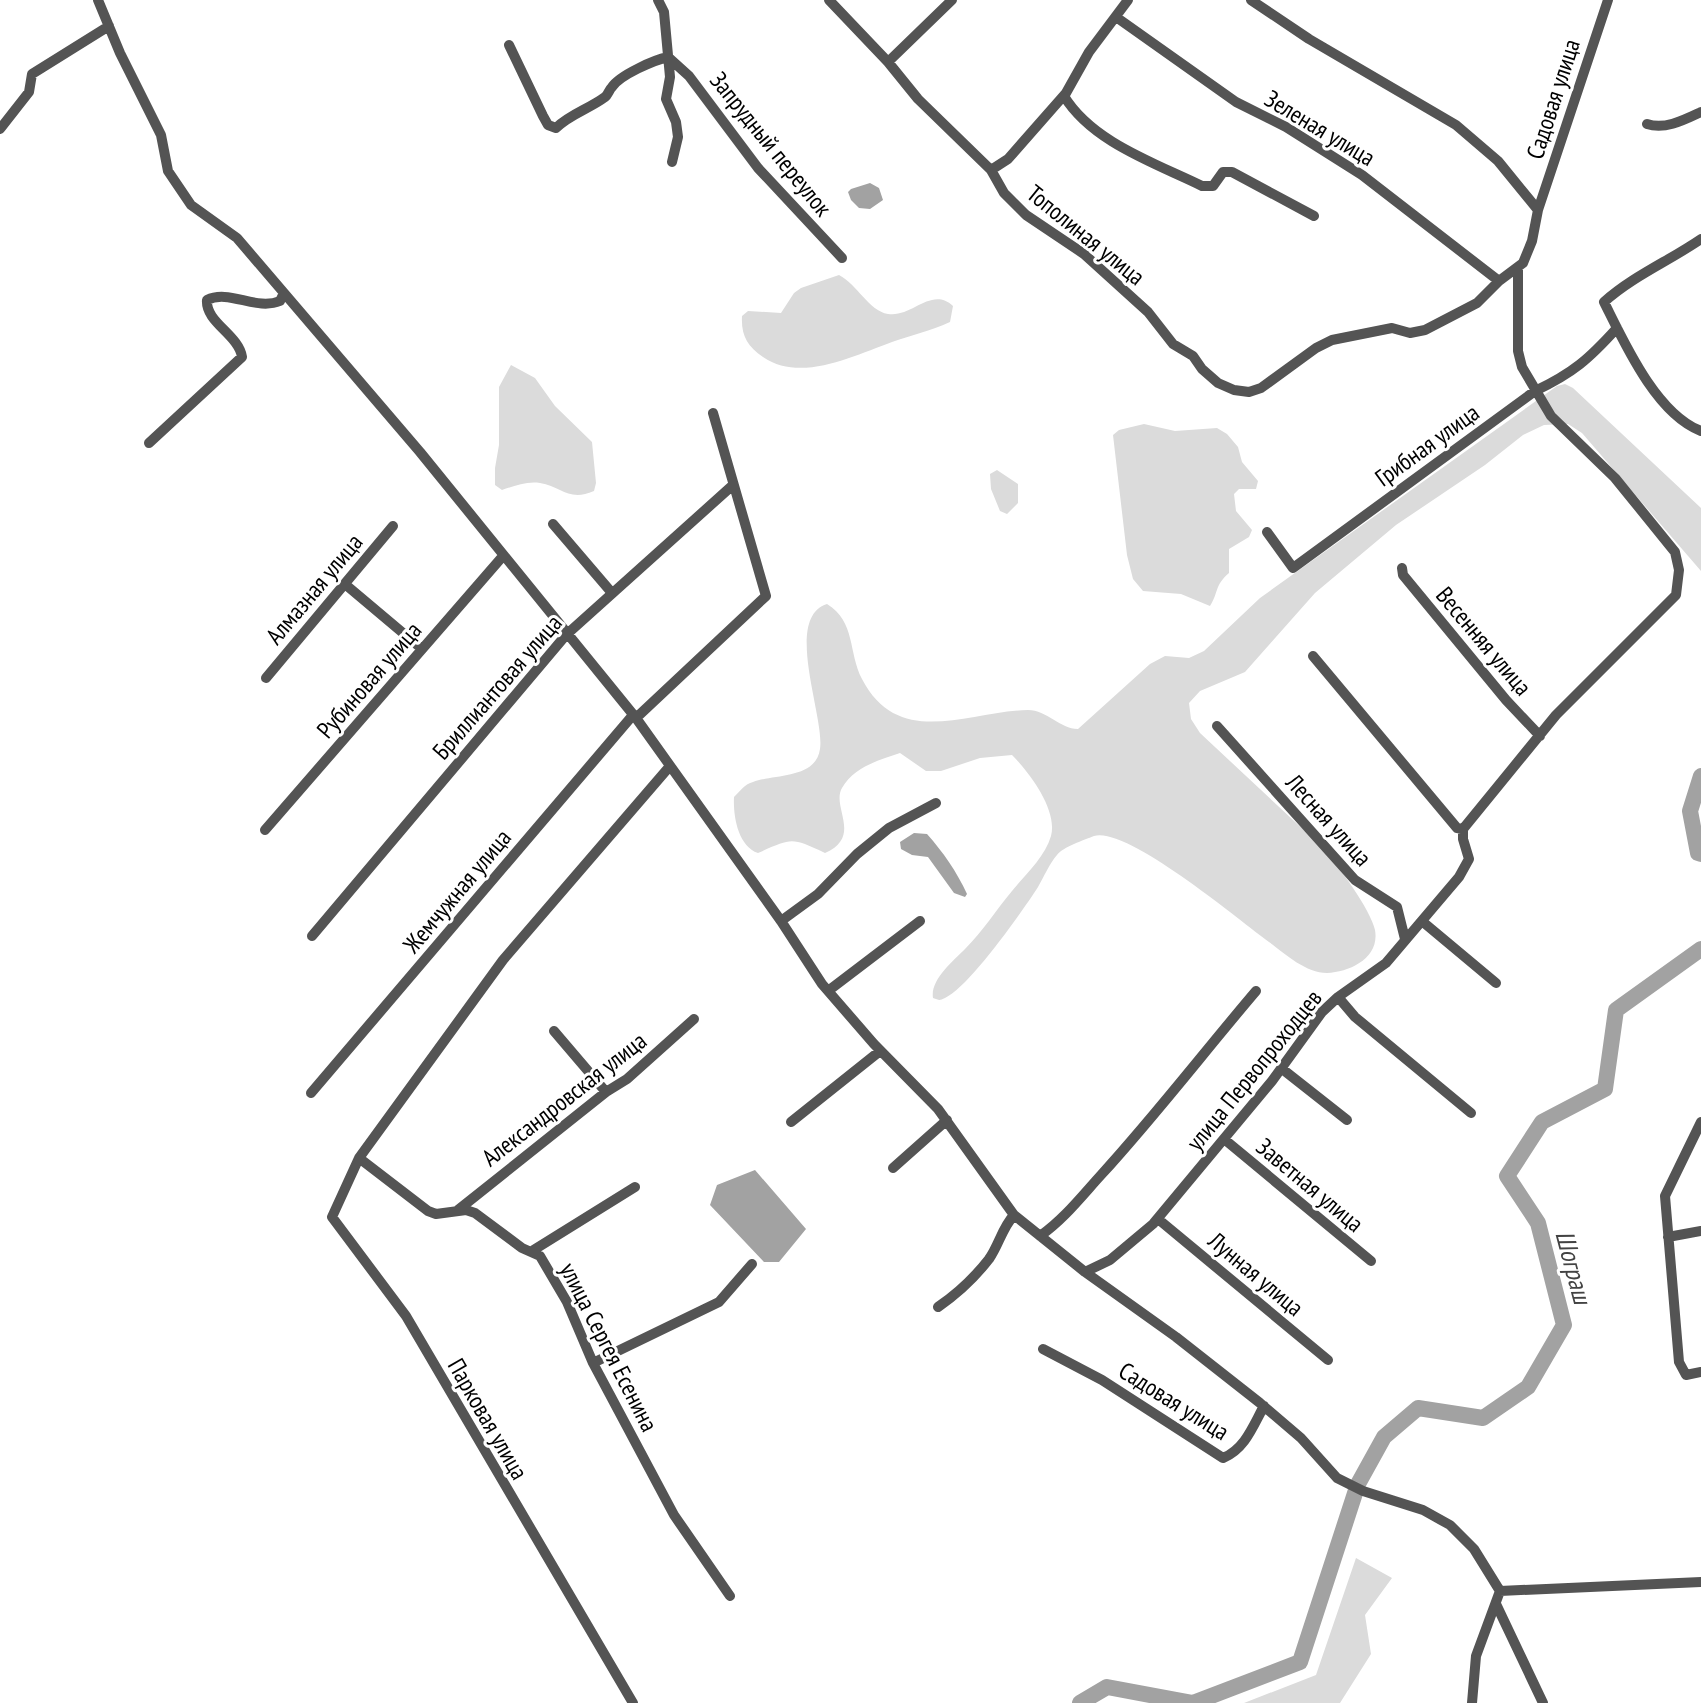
<svg xmlns="http://www.w3.org/2000/svg" width="1701" height="1703" viewBox="0 0 1701 1703" font-family="'PT Sans Narrow',sans-serif">
<rect width="100%" height="100%" fill="#fff"/>
<path fill="#dbdbdb" d="M839,275c18,9 30,36 49,39 24,4 43,-28 65,-8l-3,16c-20,9 -38,13 -58,20 -39,14 -91,41 -129,15 -16,-11 -22,-22 -21,-41l6,-5 33,2 13,-20 7,-5z
M511,365l24,13 20,28 37,36 4,41 -2,8c-25,11 -32,-4 -54,-8 -13,-2 -26,3 -38,7l-7,-5v-17l4,-23v-58z
M1565,384l8,4 128,120v63l-119,-138 -14,-9 -24,1 -21,10 -38,30 -89,60 -81,68 -70,79 -45,19 -11,12 2,16 9,14 123,115c14,16 48,62 52,82 5,28 -25,42 -48,43 -21,0 -42,-19 -58,-31 -30,-22 -142,-116 -175,-106 -10,4 -31,11 -37,19 -8,9 -13,22 -19,32 -16,25 -69,100 -93,111 -6,3 -6,2 -12,0 -3,-18 20,-37 32,-49 18,-18 31,-39 47,-58 13,-16 33,-34 39,-55 7,-26 -22,-64 -39,-81l-32,3 -39,13h-15l-26,-18c-21,7 -46,14 -58,35 -11,19 21,48 -17,65 -35,-16 -32,-15 -67,0 -20,-7 -25,-37 -24,-56 6,-6 11,-13 19,-15 21,-8 63,-3 67,-33 5,-32 -37,-131 7,-145 29,18 21,48 35,75 37,71 106,32 166,31 19,0 32,19 50,19l72,-65 15,-8 24,2 15,-7 56,-53 297,-212z
M1144,424l31,7 42,-3 10,6 11,13 4,15 16,19 -2,8h-17l-5,5 2,17 16,19 -3,7 -20,12v24c-15,13 -10,19 -19,33l-29,-12 -38,-3 -10,-12 -6,-24 -14,-120 6,-5z
M997,470l21,14v19l-11,11 -7,-3 -9,-22 -1,-15z
M1356,1558l36,20 -27,37 6,39 -31,49h-96l72,-28z"/>
<path fill="#a2a2a2" d="M870,183l9,5 4,12 -13,9 -11,-1 -8,-8 -3,-8 3,-3z
M914,833l13,1c16,18 30,38 40,60l-2,3 -11,-4 -26,-36 -16,-2 -11,-6 -1,-7z
M755,1170l51,59 -27,33h-15l-54,-57 7,-20z"/>
<g fill="none" stroke-linecap="round" stroke-linejoin="round">
<path stroke="#a2a2a2" stroke-width="16" d="M1701,776l-11,35 8,42 3,1
M1080,1703l27,-16 86,16 107,-41 58,-178 26,-47 34,-29 65,10 45,-31 36,-62 -26,-102 -31,-47 35,-54 63,-33 11,-79 85,-61"/>
<path stroke="#545454" stroke-width="10" d="M98,0l22,53 41,82 7,36 23,34 46,33 183,214 216,266 145,203 41,63 52,60 64,65 76,106 71,57 91,65 84,66 41,35 36,40 26,13 60,19 27,15 24,24 26,42 201,-9
M658,0l6,12 6,65 -4,22 10,23 2,15 -6,25
M829,0l59,62 30,37 73,71 13,23 22,22 58,39 64,58 25,32 20,12 9,13 16,14 16,7 15,2 12,-4 55,-40 16,-8 60,-12 18,5 15,-3 52,-27 22,-22 24,-18 9,-22 6,-31 70,-210
M1251,0l58,39 147,86 42,36 40,49
M1116,17l120,85 50,25 76,48 137,106
M509,45l34,71 5,9 8,3c14,-14 33,-19 49,-31 3,-2 4,-7 7,-10 8,-12 42,-27 56,-30l21,19 69,92 84,90
M888,62l64,-62
M1064,96c28,46 91,67 138,90h11l10,-14h9l82,44
M1647,124c18,6 37,-4 54,-12
M0,129l29,-37 3,-18 77,-48
M991,170l17,-11 58,-66 23,-41 39,-52
M1701,239c-32,22 -68,37 -97,63 20,40 52,112 97,129
M149,443l93,-86c-3,-22 -37,-35 -35,-57 22,-11 49,11 73,1l4,-8
M553,524l59,69
M1267,532l26,36 242,-177c38,-18 54,-32 82,-63
M1402,568l1,7 103,125 34,36
M346,585l76,64
M1313,656l144,172 6,1
M266,678l127,-152
M636,718l130,-122 -53,-183
M1217,726l138,154 42,27 8,32
M265,830l238,-274
M781,921l37,-27 39,-40 32,-26 47,-25
M1423,922l73,61
M312,936l254,-301 167,-150
M828,991l92,-70
M1338,997l17,20 116,96
M554,1031l52,61
M1281,1068l66,52
M311,1093l322,-378
M791,1122l89,-71
M1701,1122l-36,74 14,166 7,13 15,-3
M1224,1139l147,122
M359,1158l69,53 8,3 30,-4 9,3 47,35 18,8 27,46 26,61 81,152 56,81
M893,1168l54,-48
M458,1210l148,-118 21,-13 67,-60
M1158,1219l170,141
M1040,1236c24,-17 41,-39 61,-61 54,-59 103,-123 155,-184
M1668,1237l33,-6
M532,1251l103,-64
M1085,1272l25,-12 43,-36 119,-143 50,-69 16,-15 48,-34 73,-86 10,-18 -6,-20v-10l93,-114 120,-120 3,-25 -4,-18 -60,-74 -64,-62 -29,-49 -4,-16v-83
M938,1307c19,-13 37,-30 51,-48 10,-14 13,-31 25,-44
M1043,1349l59,31 121,78c22,-9 30,-32 41,-52
M593,1363l126,-61 33,-38
M1496,1604l47,99
M633,1703l-227,-387 -74,-99 27,-59 144,-198 167,-194
M1472,1703l4,-47 24,-65"/>
</g>
<g text-anchor="middle" dominant-baseline="central" stroke-width="6" stroke-linejoin="round" paint-order="stroke">
<g font-size="24" fill="#000" stroke="#fff">
<text transform="translate(1553 99) rotate(-72)">Садовая улица</text>
<text transform="translate(1320 128) rotate(31)">Зеленая улица</text>
<text transform="translate(771 144) rotate(51)">Запрудный переулок</text>
<text transform="translate(1086 235) rotate(39)">Тополиная улица</text>
<text transform="translate(1427 445) rotate(-36)">Грибная улица</text>
<text transform="translate(314 589) rotate(-50)">Алмазная улица</text>
<text transform="translate(1484 641) rotate(50)">Весенняя улица</text>
<text transform="translate(369 680) rotate(-49)">Рубиновая улица</text>
<text transform="translate(497 687) rotate(-49)">Бриллиантовая улица</text>
<text transform="translate(1329 820) rotate(48)">Лесная улица</text>
<text transform="translate(457 891) rotate(-50)">Жемчужная улица</text>
<text transform="translate(1254 1070) rotate(-51)">улица Первопроходцев</text>
<text transform="translate(564 1099) rotate(-38)">Александровская улица</text>
<text transform="translate(1310 1185) rotate(40)">Заветная улица</text>
<text transform="translate(1256 1274) rotate(40)">Лунная улица</text>
<text transform="translate(609 1347) rotate(63)">улица Сергея Есенина</text>
<text transform="translate(1174 1401) rotate(32)">Садовая улица</text>
<text transform="translate(488 1419) rotate(60)">Парковая улица</text>
</g>
<g font-size="26" font-style="italic" fill="#434343" stroke="#fff">
<text transform="translate(1574 1267) rotate(75)">Шограш</text>
</g>
</g>
</svg>
